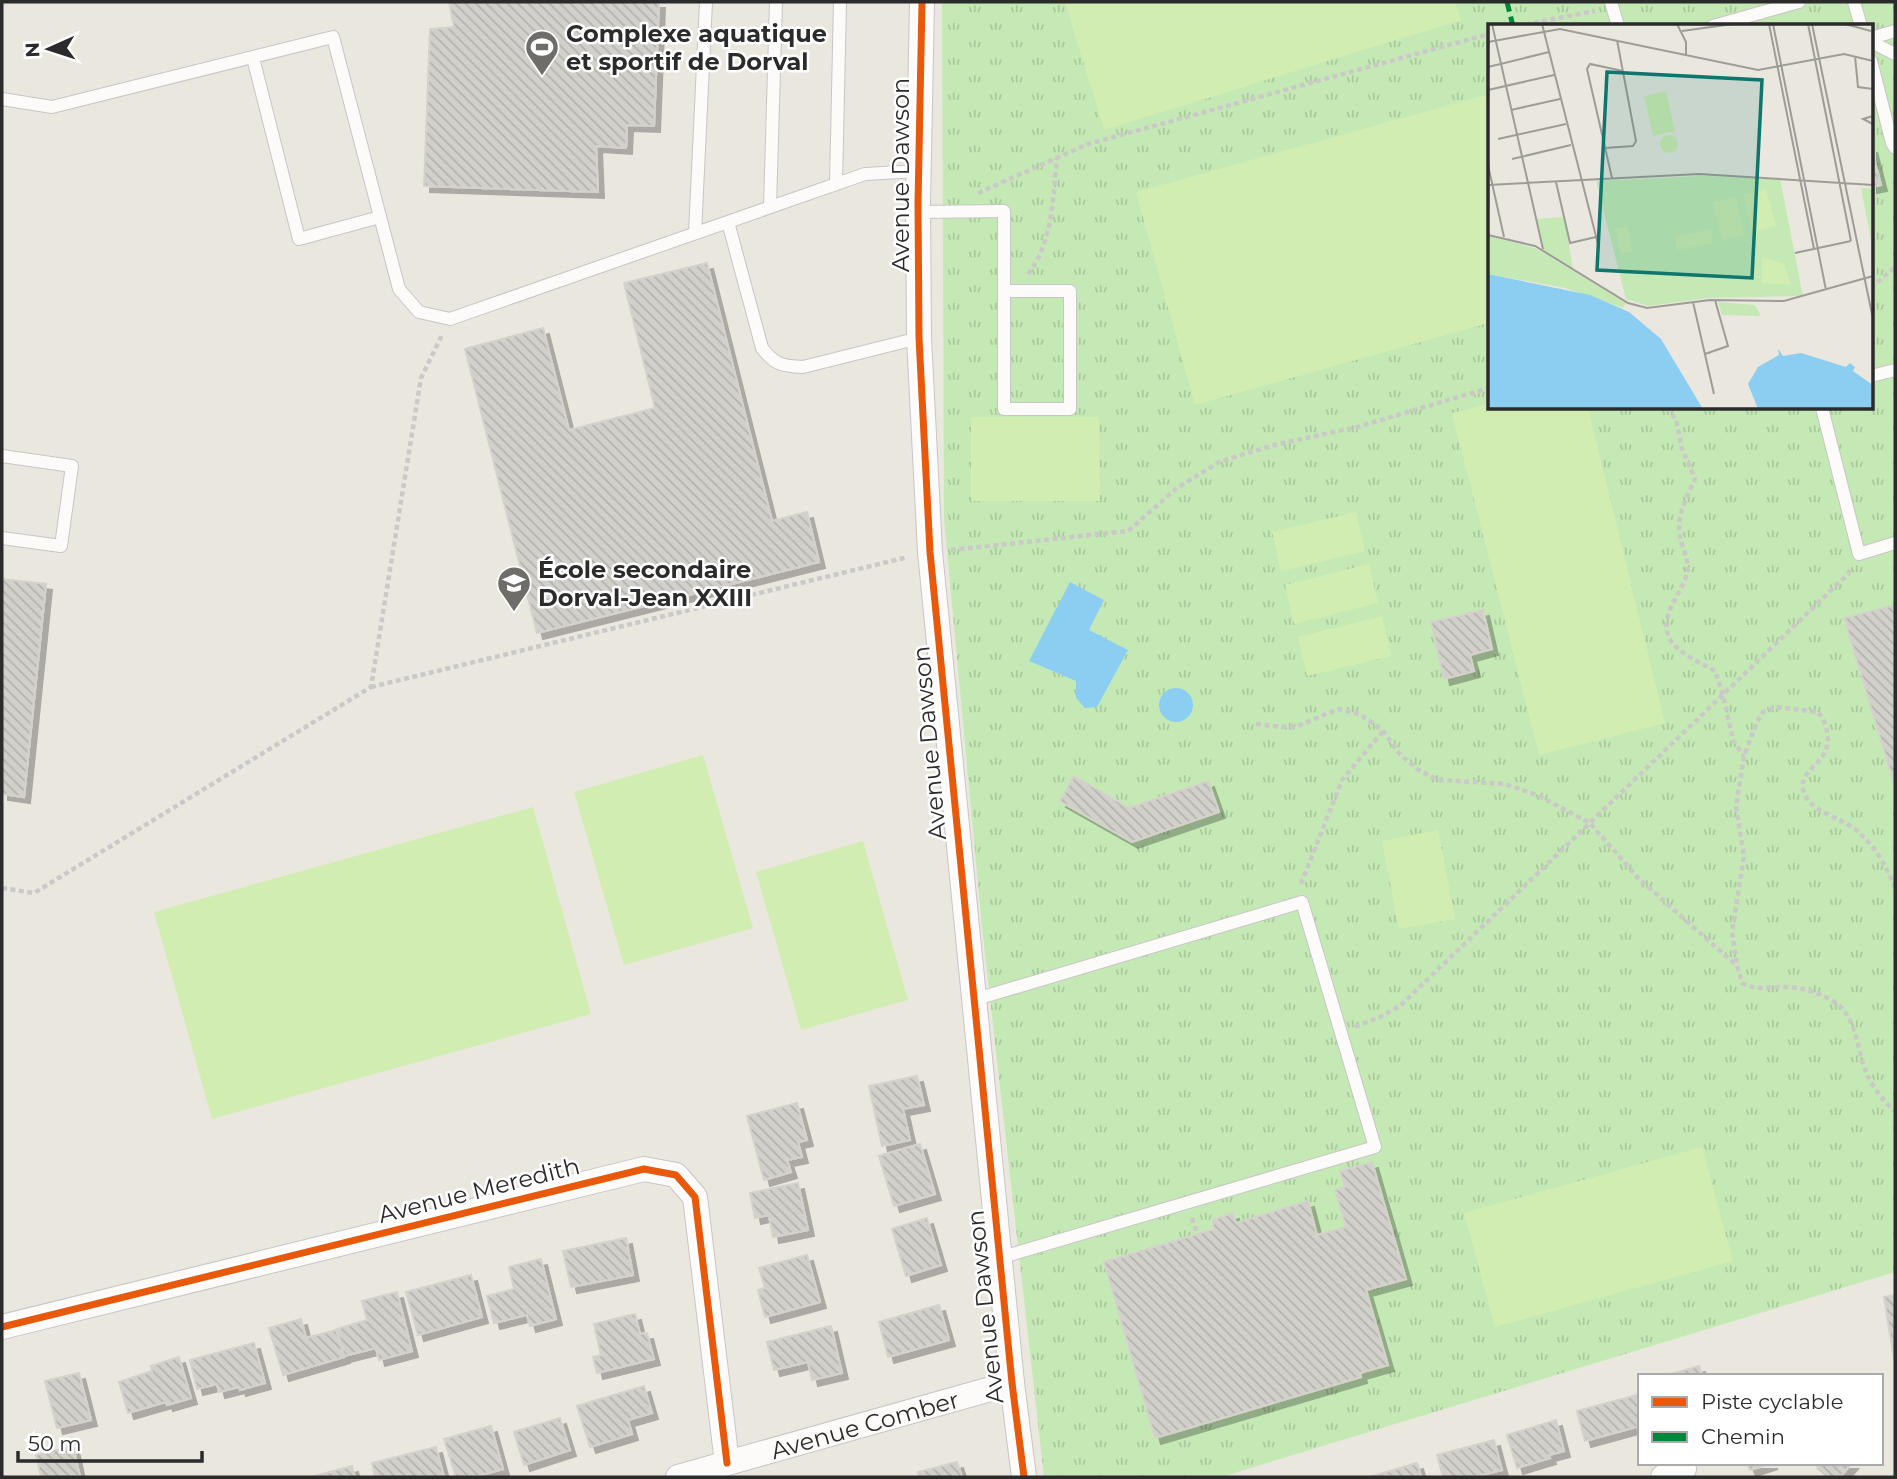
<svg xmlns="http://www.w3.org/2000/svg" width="1897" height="1479" viewBox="0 0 1897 1479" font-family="Montserrat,sans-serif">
<defs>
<pattern id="park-tufts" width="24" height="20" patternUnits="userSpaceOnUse" patternTransform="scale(1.75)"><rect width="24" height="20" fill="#c5e9b5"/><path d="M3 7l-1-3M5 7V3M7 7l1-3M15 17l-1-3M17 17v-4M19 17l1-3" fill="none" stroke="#a9c89c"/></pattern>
<pattern id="building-back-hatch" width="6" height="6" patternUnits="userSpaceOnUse" patternTransform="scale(1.75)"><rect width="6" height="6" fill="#d2d0cb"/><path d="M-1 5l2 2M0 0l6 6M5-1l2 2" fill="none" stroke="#b4b3ae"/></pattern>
<filter id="shadow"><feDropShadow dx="6" dy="6" stdDeviation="0" flood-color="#0004"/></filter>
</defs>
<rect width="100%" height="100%" fill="#eae7df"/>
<path fill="url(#park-tufts)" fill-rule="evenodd" d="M942,2h953v1270l-674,205h-177l-62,-550 -38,-409zM1489,26h382v382h-382z"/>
<path fill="#d1edb2" d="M1065,2h390l6,18 -357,110z
M1489,94v229l-294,82 -59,-213z
M1489,404v4h99l77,315 -126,32 -87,-342z
M971,417h128l1,84h-129z
M1356,512l9,39 -84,20 -9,-39z
M1369,564l9,39 -84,21 -9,-39z
M1382,616l9,40 -84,20 -9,-39z
M703,755l50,173 -129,37 -50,-173z
M533,807l58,207 -379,105 -58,-207z
M1438,830l17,89 -56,10 -17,-88z
M863,841l45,159 -107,30 -45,-158z
M1702,1147l31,114 -238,66 -31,-114z"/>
<path fill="#8ccef2" d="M1070,582l34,18 -15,30 39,20 -31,57 -12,1 -9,-10v-17l-47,-20z
M1159 705a17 17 0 1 1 34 0a17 17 0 1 1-34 0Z"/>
<path fill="url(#building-back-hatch)" stroke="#d5d2cc" stroke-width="2" filter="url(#shadow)" d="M449,2h210l-5,124 -27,-1 -1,23 -30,-2 2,46 -174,-6 6,-157 24,-2z
M1871,146l10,39 -10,2z
M707,263l65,258 35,-9 12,50 -282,71 -72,-284 78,-21 26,102 86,-22 -31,-125z
M2,579l44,5 -22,213 -22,-3z
M1895,605v182l-51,-169z
M1483,610l9,39 -22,6 4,16 -30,8 -13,-57z
M1074,776l55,32 79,-27 11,31 -87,30 -72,-41z
M917,1076l7,29 -21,4 7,31 -28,6 -13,-60z
M797,1103l10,37 -9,2 4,15 -15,3 4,12 -27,8 -17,-64z
M920,1144l15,50 -41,12 -15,-50z
M1372,1162l34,117 -40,11 22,75 -28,8 1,4 -206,61 -51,-176 110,-33 -2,-9 21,-7 3,10 72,-22 9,34 29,-8 -11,-37 10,-3 -5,-16z
M798,1183l10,47 -35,7 -4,-22 -14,3 -5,-25z
M927,1218l14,47 -35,11 -14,-47z
M626,1238l7,37 -62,12 -8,-36z
M807,1255l13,47 -55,15 -7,-27 7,-2 -6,-20z
M541,1259l15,60 -26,7 -3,-11 -33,8 -7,-27 27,-7 -5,-22z
M471,1275l11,42 -64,18 -12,-43z
M397,1292l15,59 -33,9 -3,-12 -32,8 -7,-27 30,-9 -5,-19z
M1895,1295v64h-1l-10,-62z
M939,1305l10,35 -61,17 -9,-35z
M635,1314l5,20 7,-1 7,26 -57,14 -4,-16 8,-2 -7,-31z
M301,1319l5,19 30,-8 8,27 -61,18 -14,-47z
M831,1326l11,47 -30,7 -4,-18 -34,8 -7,-28z
M254,1343l11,40 -25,7 -1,-3 -20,5 -2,-8 -20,5 -7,-29z
M179,1357l12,41 -24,7 -1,-3 -38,11 -9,-31 33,-11 -1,-5z
M1699,1366l3,10h-38z
M79,1373l12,47 -34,8 -12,-47z
M644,1386l8,27 -24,7 4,14 -42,13 -13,-41z
M1640,1394v32l-55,15 -8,-30z
M560,1418l10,32 -46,15 -10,-33z
M1556,1420l8,31 -15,4 1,3 -33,10 -10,-33z
M491,1426l12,43 -29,8h-18l-12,-38z
M1494,1440l8,30 -28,7h-31l-6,-22z
M73,1446l7,31h-39l-5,-22z
M436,1447l8,30h-69l-3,-14z
M957,1462l5,15h-43l-1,-5z
M1417,1463l4,14h-52z
M1747,1463h25l-22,7z
M1813,1463h39l-12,14h-10z
M352,1466l3,11h-44z"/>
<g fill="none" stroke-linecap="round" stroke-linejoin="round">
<g stroke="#c7c6c5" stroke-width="14">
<path id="service" d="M1611,2l7,24
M1854,2l7,24
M1713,26l86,-24
M1871,38l24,-7
M1871,42l24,12
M253,58l46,181 81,-22
M1871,61l21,82 3,5
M2,99l50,8 281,-70 66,252 20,23 31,7 415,-145 53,-3
M836,184l4,-182
M770,207l6,-205
M918,212l86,-1v198h66v-118h-65
M728,222l34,126c13,17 20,18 41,19l116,-29
M695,233l11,-231
M1871,376l24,-6
M1822,408l37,146 36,-11
M2,456l70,10 -11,80 -59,-8
M973,1000l329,-98 73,245 -376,111"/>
</g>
<g stroke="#c7c6c5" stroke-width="26">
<g id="minor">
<path d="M922,2l-4,201 1,135 11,214 82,831 12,94"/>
<path d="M2,1327l642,-158 32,6 19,22 32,266"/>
<path id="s1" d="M678,1477l334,-94"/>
<path d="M1663,1477l21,-8"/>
</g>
</g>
<path stroke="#cac9c8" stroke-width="4.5" stroke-dasharray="5 3.5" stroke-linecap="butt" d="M1517,26l78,-15
M978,193l110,-49 401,-110
M1028,274c25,-32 25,-77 29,-116
M1871,288l24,-21
M1666,408l10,11 6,30 13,30c-8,18 -19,37 -15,57 2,12 10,25 7,37 -5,21 -26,39 -19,62 6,17 32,27 47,36l8,24 10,45 11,16
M951,550l177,-19 49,-43 44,-27 57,-17 79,-17 132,-39
M371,687l537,-130
M1256,724l27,3 15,-1 40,-17 22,5 23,17 16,22 18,16 21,11 67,4 32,11 53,28 47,54 99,88
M1301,884l41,-104 41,-49
M2,888l32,5 337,-206 50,-309 22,-45
M1895,888c-9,-23 -22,-46 -43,-61 -15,-10 -41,-16 -48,-34 -6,-18 10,-24 18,-36 10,-14 6,-33 -4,-45l-42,-5 -13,5 -6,10 -13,34 -8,51 8,49 -12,76 5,33 5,18c15,8 26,4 42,4 17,0 33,5 47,13 26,14 25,47 35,72 6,14 18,30 29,39
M1355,1027l25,-10 20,-11 448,-432 2,-4
M1192,1218l5,16"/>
<use href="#service" stroke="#fcfbfa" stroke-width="12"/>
<use href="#minor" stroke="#fcfbfa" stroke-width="24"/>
<path stroke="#00873e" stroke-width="5" stroke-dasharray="10 5" stroke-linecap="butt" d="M1507,2l6,24"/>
<g stroke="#fff" stroke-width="11">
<path id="cycleway" d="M922,2l-4,201 1,135 11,214 82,831 12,94
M2,1327l642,-158 32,6 19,22 32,266"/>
</g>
<use href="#cycleway" stroke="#e8590c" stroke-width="7"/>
</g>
<defs>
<g id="stadium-pin" transform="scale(1.75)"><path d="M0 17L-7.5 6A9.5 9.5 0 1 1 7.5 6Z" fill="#6e6d6a" stroke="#fff"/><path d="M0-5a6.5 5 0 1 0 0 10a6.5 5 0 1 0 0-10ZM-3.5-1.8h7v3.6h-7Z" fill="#fff"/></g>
<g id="school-pin" transform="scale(1.75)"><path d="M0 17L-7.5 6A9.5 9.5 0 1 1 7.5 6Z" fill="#6e6d6a" stroke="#fff"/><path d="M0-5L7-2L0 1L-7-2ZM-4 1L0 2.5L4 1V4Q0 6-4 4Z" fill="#fff"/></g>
</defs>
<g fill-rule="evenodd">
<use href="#stadium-pin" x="542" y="47"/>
<use href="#school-pin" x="514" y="583"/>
</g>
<g text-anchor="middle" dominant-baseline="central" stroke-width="5" stroke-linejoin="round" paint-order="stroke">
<g font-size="24" font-weight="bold" fill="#2b2b2b" stroke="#fff" text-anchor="start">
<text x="566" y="33">Complexe aquatique<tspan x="566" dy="28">et sportif de Dorval</tspan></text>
<text x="538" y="569">École secondaire<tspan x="538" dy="28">Dorval-Jean XXIII</tspan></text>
</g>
<g font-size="24" fill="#2b2b2b" stroke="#fff">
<text transform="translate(900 175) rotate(-90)">Avenue Dawson</text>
<text transform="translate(929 743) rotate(-95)">Avenue Dawson</text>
<text transform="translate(479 1190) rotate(-14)">Avenue Meredith</text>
<text transform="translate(985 1307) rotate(-96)">Avenue Dawson</text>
<text stroke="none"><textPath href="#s1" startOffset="194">Avenue Comber</textPath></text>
</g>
</g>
<g transform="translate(1488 24)">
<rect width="385" height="385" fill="#eae7df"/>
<path d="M230,278l37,3 6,11 -39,-1z" fill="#c5e9b5"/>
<path d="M215,152l77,3 23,117 -95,2 -60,8 -22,-7 -30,-118zM373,164l12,1v62zM76,193l9,52 -30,-19 -7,-31zM0,212l47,12 91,55 -3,5 -58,-20 -77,-14z" fill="#c5e9b5"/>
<path d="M178,67l9,40 -22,5 -9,-40zM172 120a9 9 0 1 1 18 0a9 9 0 1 1-18 0ZM278,165l10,37 -24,6 -9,-37zM248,173l8,38 -22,5 -9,-38zM139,202l6,25 -12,3 -6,-25zM223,205l2,14 -36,7 -2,-13zM274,233l22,7 7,21 -29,-2z" fill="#d1edb2"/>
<path d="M0,250l102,21 39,17 32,27 42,70h-215zM290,325l5,7 18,-3 45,14 4,-4 5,4 -2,4 20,14v24h-115l-10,-25 10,-17 21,-12z" fill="#8ccef2"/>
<path fill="none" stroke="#9e9c97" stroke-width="2" d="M4,0l51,225M54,0l57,224M189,0l9,18v13M281,0l45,225M285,0l53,266M320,0l43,217M324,0l61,295M357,0l26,7M194,7l51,-7M0,18l72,-13 198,41 86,-16 29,7M367,32l3,31 15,2M0,43l61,-15M0,66l66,-15M23,86l49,-11M385,92l-10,3 10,5M10,115l68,-15M117,124l28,-2 3,-5 -19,-101M24,135l59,-14M0,141l16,72M124,154l-25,-109 3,-5 33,7M68,158l14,61 26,-6M0,161l211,-11 174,11M0,211l47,11 93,57 19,5 63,-8 74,1 89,-25M307,229l56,-12M205,278l21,92M217,330l23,-8 -13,-46"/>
<path fill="#0f766e" fill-opacity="0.15" stroke="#0f766e" stroke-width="3.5" d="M119,48l155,8 -10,198 -155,-8z"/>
<rect width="385" height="385" fill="none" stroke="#2b2b2b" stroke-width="3.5"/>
</g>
<rect width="1897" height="1479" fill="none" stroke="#2b2b2b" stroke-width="7"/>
<rect x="1638" y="1374" width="245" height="91" fill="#ffffff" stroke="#aaaaaa" stroke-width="2"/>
<rect x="1652" y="1397" width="35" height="10" fill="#e8590c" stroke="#aaaaaa" stroke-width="2"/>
<text x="1701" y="1409" font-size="21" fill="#2b2b2b">Piste cyclable</text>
<rect x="1652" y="1432" width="35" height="10" fill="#00873e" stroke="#aaaaaa" stroke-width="2"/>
<text x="1701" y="1444" font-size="21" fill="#2b2b2b">Chemin</text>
<g transform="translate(49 49) rotate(267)" stroke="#ffffff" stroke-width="5" paint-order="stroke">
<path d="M0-5L12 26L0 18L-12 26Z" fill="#2b2b2b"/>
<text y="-10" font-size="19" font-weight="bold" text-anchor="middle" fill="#2b2b2b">N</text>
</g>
<path d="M18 1451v10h184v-10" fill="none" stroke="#2b2b2b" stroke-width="3.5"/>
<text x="28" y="1451" font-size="21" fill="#2b2b2b" stroke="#ffffff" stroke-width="5" paint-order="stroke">50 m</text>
</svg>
